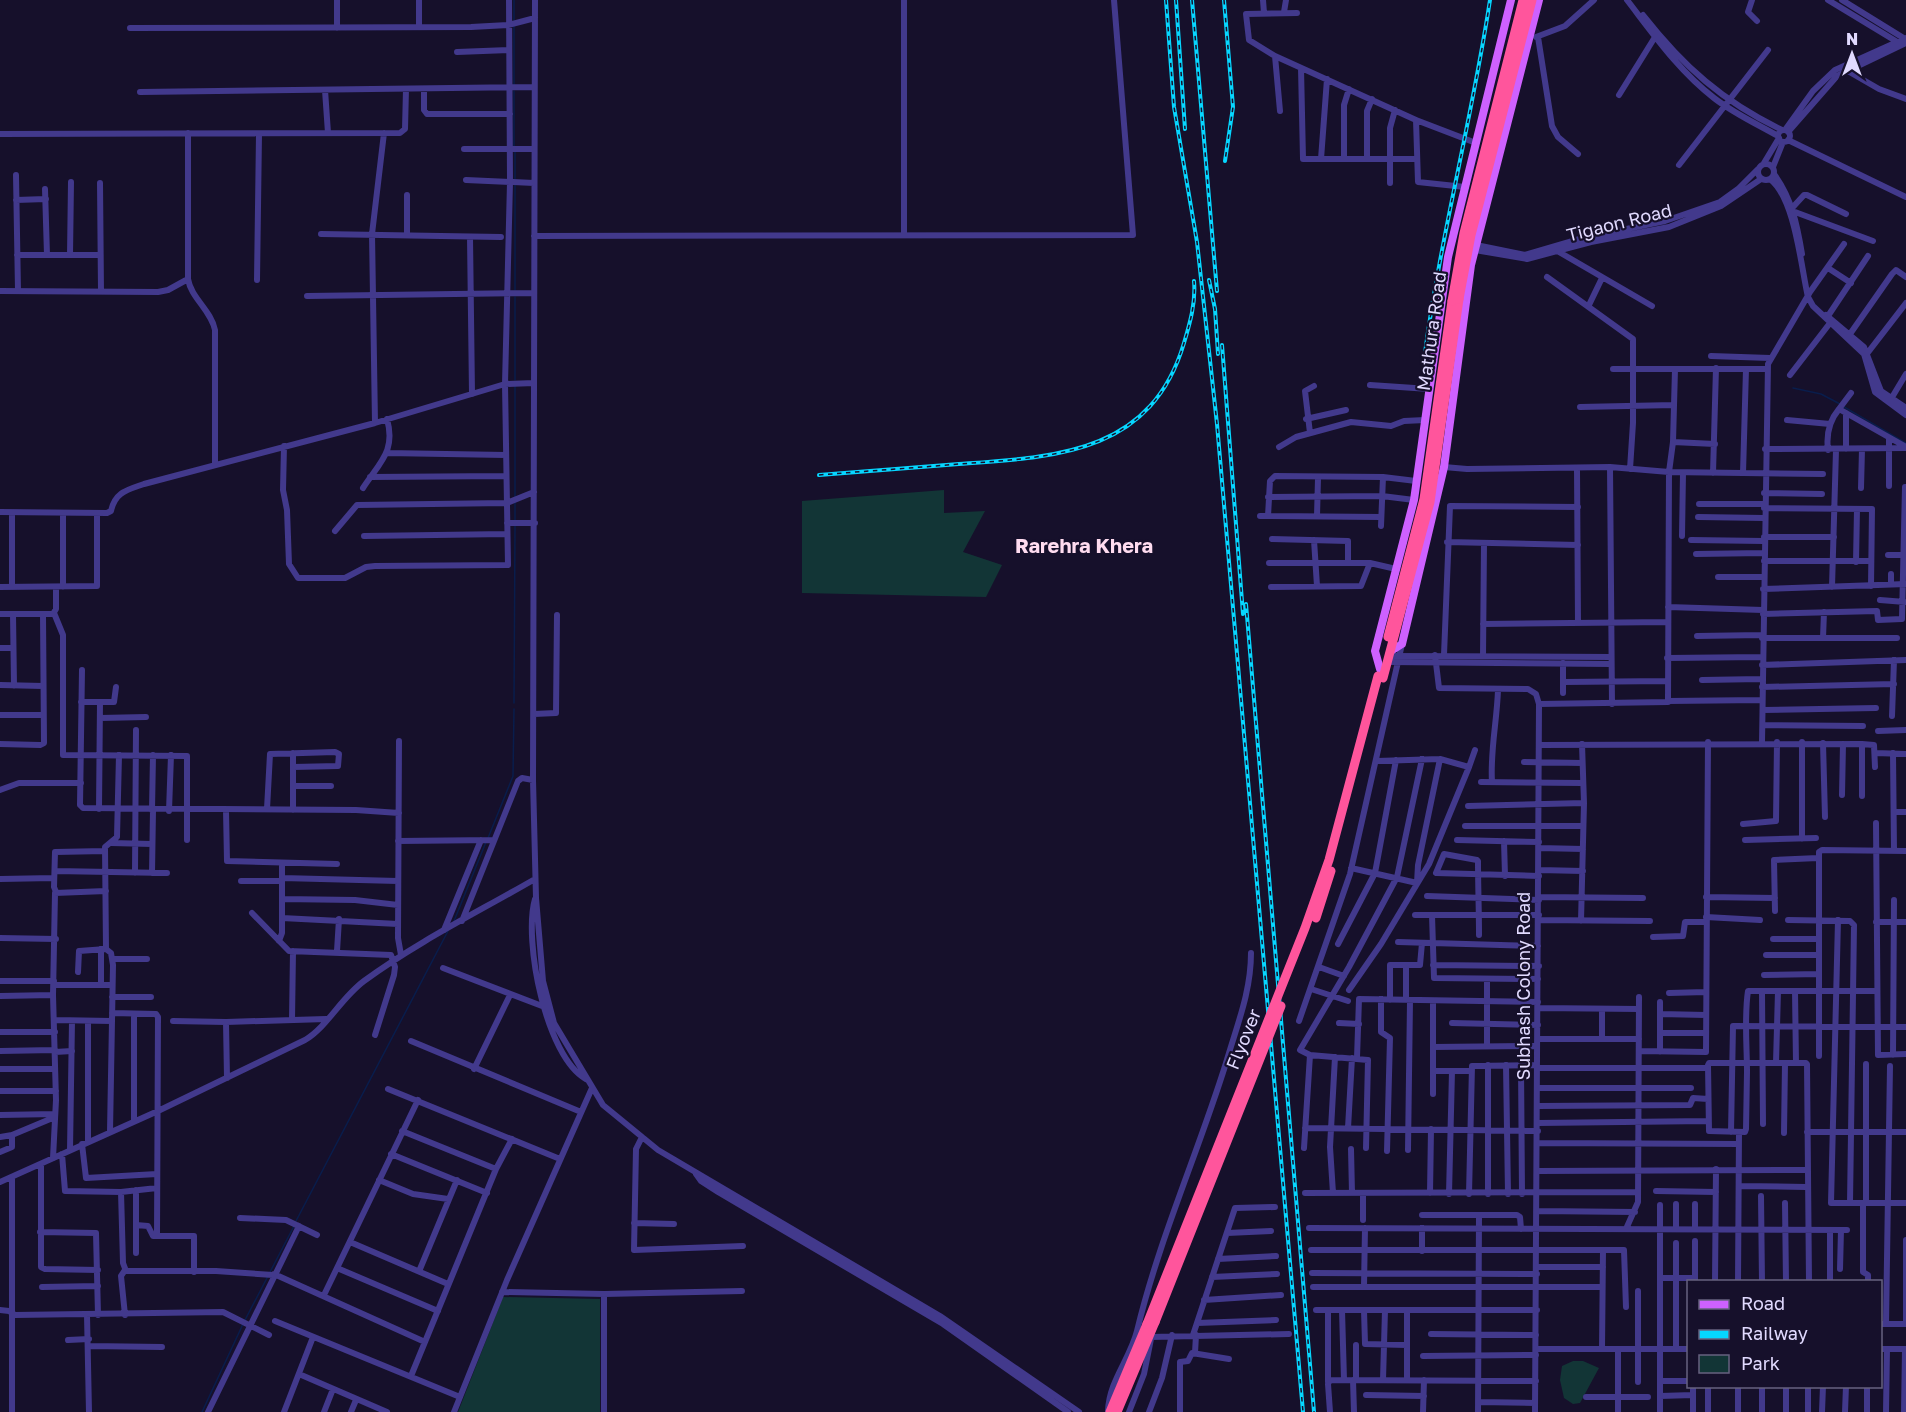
<svg xmlns="http://www.w3.org/2000/svg" width="1906" height="1412" viewBox="0 0 1906 1412" font-family="'Golos Text',sans-serif">
<rect width="100%" height="100%" fill="#16102b"/>
<path fill="#123536" d="M944,490v23l41,-2 -22,41 39,13 -16,32 -184,-4v-92z
M503,1297l97,2v113h-142z
M1573,1361h10l16,7 -19,35 -7,1 -9,-6 -4,-18 2,-14z"/>
<g fill="none" stroke-linecap="round" stroke-linejoin="round">
<path stroke="#091d4c" stroke-width="1.5" d="M514,0v20
M514,25v61
M514,91v55
M515,151v28
M515,184v106
M515,297v83
M515,385v112
M1793,388l28,6 19,10
M1844,407l62,36
M515,502v19
M514,703l1,-177
M488,838l25,-62 1,-67
M454,921l32,-79
M296,1221l152,-290
M270,1272l24,-46
M245,1320l23,-44
M202,1412l41,-88"/>
<path stroke="#42398c" stroke-width="6" d="M337,0v28
M419,0v27
M535,0l-2,780 3,118 7,83 11,42 49,82 55,45 282,166 139,96
M904,0v235
M1263,0l1,13
M1627,0c27,35 52,71 87,98 19,15 43,26 64,38
M1752,0l-4,12 9,9
M1828,0l71,43
M1842,0l63,39
M1284,12l2,-12
M1297,13l-51,1 3,26 26,16 141,64 60,23
M1643,15c41,52 79,86 139,115
M130,28l341,-1 37,-2 27,-7
M1536,37l29,-11 29,-26
M1538,37l14,89 6,11 20,17
M457,52l52,-2
M1275,56l5,55
M1301,68l2,91h112
M1846,70l33,19 27,10
M424,89v21l3,4h83
M325,90l3,43
M140,92l394,-5
M1619,95l36,-58
M1416,120l2,62 47,5
M1785,130l28,-39 22,-21 71,-32
M1778 136a6 6 0 1 1 12 0a6 6 0 1 1-12 0Z
M1788,132l49,-56 69,-33
M188,133v146c3,19 23,31 27,51v135
M0,134l400,-1 5,-4 1,-40
M1788,140l118,57
M464,149h70
M1321,159l6,-80
M1344,159v-54l5,-16
M1367,159v-48l5,-12
M1764,163l15,-25
M1758 172a8 8 0 1 1 16 0a8 8 0 1 1-16 0Z
M1679,165l89,-115
M1773,167l10,-25
M1774,174c18,25 23,50 28,80
M16,175l2,116
M1770,179c25,19 31,88 38,118l5,9 51,48 11,38 31,23
M466,180l68,3
M100,183l1,108
M1390,183v-55l5,-18
M45,189l2,66
M16,200l30,-1
M1793,207l11,-12h3l39,19
M1795,212l78,29
M321,234l180,3
M407,234v-39
M534,236l599,-1 -19,-235
M470,237l2,157
M1476,245l49,10 58,-17 82,-17 55,-19 18,-13 19,-19
M1475,250l52,9 64,-17 78,-15 52,-21 40,-27
M1559,252l93,54
M17,255h83
M70,255l1,-73
M1828,268l23,15
M1547,277l86,62v84l-3,46
M257,280l2,-146
M0,291l158,1 10,-2 20,-11
M307,296l227,-3
M1589,305l13,-27
M1826,315l38,32 17,44 25,17
M1828,316l40,-60
M1850,334l42,-60 4,-4 10,7
M1866,355l40,-52
M1711,356l59,2
M1613,369h154
M1675,369l-2,73 42,2
M1790,375l40,-52
M1370,385l59,4
M1891,399l15,-25
M1580,407l94,-2
M1839,409l12,-16
M1306,419l40,-9
M1787,420l43,4
M375,423l-3,-189 12,-101
M1310,433l-5,-42 9,-5
M284,446l-1,44 4,20 2,54 9,14h47l21,-11 9,-1 133,-1 -3,-181 5,-202 -1,-182
M1279,447l17,-10 55,-15 40,4 13,-5 21,-1
M1765,449l141,-1
M1846,449v-36
M1828,450c-2,-16 1,-29 11,-41l67,38
M386,453l120,2
M1444,467l23,2 143,-2 59,5 154,2
M1610,467l2,237
M1577,468l1,155
M1713,473l3,-105
M1743,473l3,-104
M370,477l136,-1
M1889,486v-48
M363,488c17,-26 33,-37 24,-69
M1861,488l1,-39
M1764,493l58,1
M1268,497l114,-1 32,4
M1699,504h65
M1764,508l108,1 -1,77
M0,512l107,1 4,-2c4,-19 16,-21 33,-27l231,-61 130,-39 29,-1
M63,513v74
M1260,516l121,1
M1268,516l2,-35 5,-5 108,1 33,4
M1317,516l1,-38
M1698,517l66,1
M507,523h28
M1381,526l2,-49
M335,531l22,-26 150,-2 27,-11
M364,536l143,-2
M1682,536l1,-63
M1764,537h70
M1272,539l76,2v22
M1314,540l3,46
M1691,540l73,1
M1447,542l131,3
M1696,554l68,-1
M1888,555h17
M1764,561h107
M1856,562l1,-53
M1269,563h101
M1891,574v10
M1718,577h45
M0,587l97,-1v-73
M12,587v-74
M1271,587l90,-1 9,-23 26,6
M1832,587l4,-137
M1763,589l143,-5
M1880,600l25,2
M1668,607l95,3
M54,613l9,22v120l124,1v84
M0,614h53l3,-5v-22
M13,614l1,72
M1763,614l114,-3 1,9 24,-1 3,-132
M1483,624l184,-2
M1697,636l65,-1
M1762,638h135
M1823,638l1,-26
M0,648h13
M1435,655l4,33 89,1 8,5 3,10 -4,708
M1444,655l6,-149 128,1
M1390,656l221,1
M1483,656l1,-113
M1667,658l95,-1
M1388,662l223,2
M1762,665l144,-5
M82,670l-2,135 3,3 273,2 43,3
M1702,680l59,-1
M1563,682l105,-1
M0,685l43,1
M1762,687l132,-3
M1563,693v-30
M1668,701l94,-1
M81,702h33l2,-15
M1539,704l129,-2 1,-230 4,-30
M1763,710l113,-2
M534,714l22,-1 1,-98
M0,715h43
M1892,716l2,-56
M100,718l46,-1
M1763,725l100,1
M1878,731l28,-1
M399,741l-1,197 3,17
M1802,742v97
M1762,743l6,-379 42,-72 34,-48
M1823,743l2,74
M0,744l40,1 4,-2 -1,-128
M1862,744v52
M1540,745l322,-1 12,1 1,22
M1875,753l31,1
M1893,753l1,98
M1524,762l58,1
M1469,767l6,-17
M1481,782l101,1
M1492,782c-2,-31 5,-61 6,-92
M293,786h38
M0,790l19,-7h62
M1842,795l1,-51
M1468,806l116,-3
M99,809l1,-107
M267,809l3,-55 65,-2 4,2 -1,12 -45,1
M152,810l1,-55
M226,810l1,51 110,3
M293,810v-57
M169,811l2,-56
M1894,812h12
M1876,823l2,232 28,-1
M1743,824l33,-3 1,-79
M1465,826h118
M1457,840l82,2
M1745,840l71,-2
M398,841l96,-1
M1504,841l1,35
M111,843l41,1
M1539,848l44,1
M1351,868l66,15 1,-18 22,-106
M1539,870l44,1
M55,871l112,2
M135,873l1,-143
M152,873l1,-63
M282,878l116,3
M0,879l54,-1
M241,881h41
M56,892l-2,-5 1,-35 50,-1
M1427,896l112,4
M1539,897l104,1
M1706,897l69,1
M282,899l73,1 43,5
M535,899c-12,41 11,158 51,180
M1775,911l-1,-51 44,-2
M252,913l37,38 102,4 4,12 -1,8 -19,60
M1415,915h124
M1432,915l2,63 104,1
M1706,917l54,3
M282,918l116,6
M1539,920l111,1
M1788,920l62,1 4,4 -4,278
M1838,920l-7,283h75
M462,921l56,-140 4,-3 11,2
M1581,921l3,-118 -2,-59
M1876,922h30
M444,930l37,-90
M1479,935c0,-25 -1,-49 -1,-74l-1,-1 -33,-6 -8,19 103,3
M1653,937l30,-1 2,-14h21
M0,938l56,1
M1773,939h46
M279,941l3,-8v-70
M1398,942l140,4
M1338,944l37,-71 21,-113
M101,949v36
M337,951l2,-32
M1766,955h53
M113,959h34
M1406,965v35
M1433,965l106,1
M1319,967l25,9
M443,968l99,38
M78,972l1,-21 27,-2
M1764,975l55,-1
M1487,979v67
M0,981h54
M54,985h58
M1311,989l37,12
M1349,990l32,-46 48,-80 40,-97 -29,-8 -63,2
M1762,991l1,133
M1795,991l1,72
M1669,993l37,-1
M0,996l53,-1 2,-102 51,-2
M112,997h39
M1381,999v33l9,6 -3,113
M1390,1000v-35h30l2,-22
M1538,1008l101,1
M112,1013l44,1 2,3 -1,218
M1660,1014l46,1
M55,1020l56,1
M292,1020l1,-69
M173,1021l53,1 1,56
M1299,1021l51,-147 52,-230
M226,1022l100,-3
M1339,1023l20,1
M1452,1023l86,2
M0,1032h55
M1660,1033h46
M1537,1039h102
M1602,1039v-30
M411,1041l170,71
M1433,1047l104,-1
M0,1051l55,-1
M1639,1051l67,1 2,-310
M55,1052l17,-1
M1660,1052v-50
M1893,1055l1,-155
M1819,1056v-204l3,-2 84,1
M1357,1058l2,-59 179,3
M1776,1063l2,-72
M1866,1064v139
M1506,1065l2,129
M1521,1065l1,129
M1538,1068h170
M0,1069h55
M474,1069l36,-74
M1433,1071h38
M1538,1088h153
M388,1089l172,70
M0,1091h56
M1433,1094v-93
M1538,1106l152,-1 3,-7 15,1
M0,1115l55,-1
M134,1121v-107
M1538,1123l170,-2
M1305,1128l233,3
M1348,1128l4,-70
M402,1131l94,38
M110,1132l3,-167 -2,-12 -5,-4 -1,-102 12,-10 2,-82
M1731,1132l2,-106 173,1
M1807,1132h99
M1784,1133l1,-70
M0,1137l12,-2 43,-18
M642,1137l-6,12 -2,101 109,-4
M88,1142v-121
M1538,1143l201,1
M82,1144l4,34 71,-4
M1304,1148l6,-93
M1366,1148l2,-88 -58,-5 -10,-5 49,-83 48,-90 25,-118
M1351,1149l1,44
M70,1150l2,-129
M1408,1150l2,-149
M0,1152l12,-5v-12
M62,1154l3,37 56,1 36,-4
M391,1154l96,39
M53,1158l3,-58 -3,-105
M41,1164v103l4,2 53,1
M1538,1171l268,-1
M696,1174l5,7 17,11 225,132 125,88
M379,1180l34,14 35,5
M0,1182l158,-71 147,-71c22,-13 36,-42 59,-59 53,-39 114,-69 171,-102
M1739,1186l67,1
M136,1190v63
M1656,1191l60,1
M121,1192l2,71 3,8h90l57,4
M1305,1193l333,-1
M1333,1193l-3,-46 5,-90
M1430,1193l1,-64
M1449,1194l3,-123
M1469,1194l3,-128 65,-1
M1488,1194v-129
M1761,1196l1,86
M1785,1203l1,79
M1863,1203v69l5,3v7
M1676,1204v25
M1695,1204v25
M1660,1205v207
M1538,1211l97,1
M1422,1215h95l3,2 1,12
M240,1218l46,2 31,15
M1363,1220v-27
M634,1223l40,1
M136,1225l12,1 5,10h41v36
M1309,1228l538,2
M1626,1229l12,-27 1,-205
M40,1232l56,1 2,82
M1227,1233l44,-2
M350,1242l98,42
M1676,1243v106
M1311,1250h313l2,57
M1422,1251v-23
M1218,1259l58,-3
M1538,1267h65
M337,1268l101,43
M420,1269l37,-89
M1840,1269l1,-39
M1312,1273l225,1
M274,1274l151,68
M1212,1277l65,-3
M1660,1278h35
M1695,1282v-41
M1715,1282l1,-113
M1738,1282l1,-150
M1809,1282l-2,-218 -1,-1c-33,0 -65,0 -97,0l-1,2 1,66 36,1 1,-3 1,-57c0,-26 -3,-55 1,-81h129
M1830,1282v-52
M42,1287l56,-1
M1313,1287h289
M1364,1287l1,-59
M1638,1291v91
M502,1292l102,2 138,-3
M604,1294v118
M324,1295l94,-195
M1204,1300l77,-5
M0,1310l9,1 6,4 208,-3 46,23
M1316,1310h221
M1328,1310v72
M1342,1310l2,70
M1364,1310l1,34 42,1
M87,1315l2,97
M125,1315l-4,-39 4,-6
M275,1321l185,76
M1197,1323l79,-3
M1880,1324h26
M1886,1324l4,-258
M1906,1324v-84
M1431,1334l105,1
M1193,1335l42,-127 40,-1
M1151,1337l138,-3
M68,1340l21,-1
M1356,1345v35
M89,1346l73,1
M1536,1349h152
M1602,1349l1,-99
M1618,1349v63
M1880,1349h26
M1195,1353l1,-18
M1423,1356l113,-1
M299,1374l88,38
M411,1376l85,-207 16,-30
M1353,1380l1,32
M1383,1380l2,-70
M1407,1380v-70
M1660,1381h28
M1708,1386v26
M1762,1386v26
M1786,1386v26
M1808,1386v26
M1366,1395l58,1
M1660,1396l33,-1
M1586,1397h62
M1478,1402l57,1
M1108,1411c1,-30 22,-52 29,-80 22,-92 61,-178 89,-268 11,-38 25,-71 25,-110
M12,1412v-235
M208,1412l91,-186
M284,1412l29,-75
M324,1412l9,-23
M351,1412l5,-12
M454,1412l53,-132 85,-192
M1129,1412l15,-38 7,-35
M1149,1412l13,-34 10,-43
M1180,1412v-50l8,-1 4,-8 37,6
M1330,1412l-2,-28 2,-4 206,1
M1423,1412l1,-32
M1478,1412l1,-197
M1693,1412v-26
M1738,1412v-26
M1822,1412l1,-26
M1845,1412l1,-26
M1867,1412v-26
M1886,1412l1,-63
M1904,1412l1,-63"/>
<path stroke="#ce61ff" stroke-width="8" d="M1391,651l11,-7 42,-177 27,-202 68,-265
M1380,669l-5,-18 39,-151 34,-243 63,-257"/>
<path stroke="#ff559c" stroke-width="9" d="M1388,637l36,-138 28,-198
M1383,678l47,-176 29,-203
M1110,1412l37,-88
M1117,1412l38,-90"/>
<g stroke="#06d6ff" stroke-width="4">
<path id="rail" d="M1166,0l8,107 23,135 20,182 86,988
M1176,0l9,129
M1192,0l25,291
M1224,0l9,107 -8,54
M1209,280l6,29 3,45
M1222,345l21,269
M1425,353c16,-119 47,-234 65,-353
M819,475c47,-4 94,-7 140,-11 97,-7 192,-10 225,-121 6,-20 12,-41 10,-62
M1246,604l68,808"/>
</g>
<use href="#rail" stroke="#16102b" stroke-width="1.5" stroke-dasharray="4.5" stroke-linecap="butt"/>
<path stroke="#ff559c" stroke-width="9" d="M1459,299l12,-64 61,-235
M1452,301l12,-68 59,-233
M1316,918l15,-47
M1155,1322l126,-316
M1147,1324l158,-396 24,-68 49,-184"/>
</g>
<g text-anchor="middle" dominant-baseline="central" stroke-width="4.5" stroke-linejoin="round" paint-order="stroke">
<g font-size="18" fill="#e1daff" stroke="#16102b">
<text transform="translate(1619 222) rotate(-14)">Tigaon Road</text>
<text transform="translate(1431 331) rotate(-82)">Mathura Road</text>
<text transform="translate(1523 986) rotate(-90)">Subhash Colony Road</text>
<text transform="translate(1243 1039) rotate(-68)">Flyover</text>
</g>
<g font-size="20" font-weight="bold" fill="#ffdcf0" stroke="#16102b">
<text x="1084" y="545">Rarehra Khera</text>
</g>
</g>
<rect x="1687" y="1280" width="195" height="108" fill="#16102b" stroke="#676180" stroke-width="1.5"/>
<rect x="1699" y="1300" width="30" height="9" fill="#ce61ff" stroke="#676180" stroke-width="1.5"/>
<text x="1741" y="1310" font-size="18" fill="#e1daff">Road</text>
<rect x="1699" y="1330" width="30" height="9" fill="#06d6ff" stroke="#676180" stroke-width="1.5"/>
<text x="1741" y="1340" font-size="18" fill="#e1daff">Railway</text>
<rect x="1699" y="1355" width="30" height="18" fill="#123536" stroke="#676180" stroke-width="1.5"/>
<text x="1741" y="1370" font-size="18" fill="#e1daff">Park</text>
<g transform="translate(1852 54)" stroke="#16102b" stroke-width="4.5" paint-order="stroke">
<path d="M0-4.5L10 22L0 15L-10 22Z" fill="#e1daff"/>
<text y="-9" font-size="16" font-weight="bold" text-anchor="middle" fill="#e1daff">N</text>
</g>
</svg>
